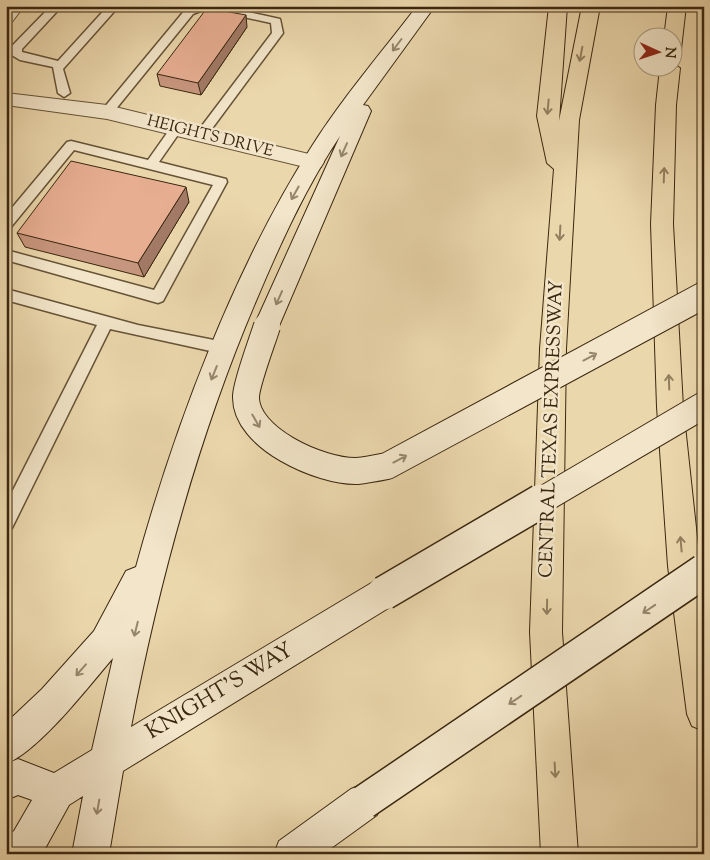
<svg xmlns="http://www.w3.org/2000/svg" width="710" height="860" viewBox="0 0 710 860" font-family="'Sorts Mill Goudy',serif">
<rect width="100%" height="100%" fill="#ebd7ac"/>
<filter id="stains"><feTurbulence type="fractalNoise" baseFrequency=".004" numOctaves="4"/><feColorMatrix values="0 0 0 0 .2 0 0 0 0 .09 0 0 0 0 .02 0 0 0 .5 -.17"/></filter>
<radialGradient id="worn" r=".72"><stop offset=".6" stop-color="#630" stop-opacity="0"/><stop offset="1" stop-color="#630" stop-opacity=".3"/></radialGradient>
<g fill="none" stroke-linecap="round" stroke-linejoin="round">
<g stroke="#665337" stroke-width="3">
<path id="service" d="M51,6h11l-40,43v3l36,9 50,-55h11l-56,63 7,24 -6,4 -6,-4 -5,-26 -33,-7 -10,-6 2,-8z
M195,6h26l59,13 3,14 -78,105 -4,1 -6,-4 77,-102 -1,-10 -65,-14 -13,5 -82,101h-8l-2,-3 2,-3 82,-99z
M176,125l6,4 -23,33 67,17 1,3 -64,119 -5,2 -152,-43v-10l148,40 59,-105 -139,-35 -63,77 -5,2v-14l61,-73 4,-1 77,19 24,-34z
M6,289l132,36 86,17 5,2 3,4 -3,4 -5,2 -114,-25 -98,199 -6,2v-26l91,-179 -91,-25z"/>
</g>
<g stroke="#665337" stroke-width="2">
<path id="minor" d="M6,6h18l-12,16 -6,1z
M6,93l101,12 206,50 8,2 3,5 -3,5 -8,2 -206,-50 -101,-14z"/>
</g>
<g stroke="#3a2710" stroke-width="2">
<path id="secondary" d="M417,6h18l-72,99 5,1 3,5 -95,222 -9,3 -9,-3 -4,-7 86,-190c-34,51 -60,108 -84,165 -58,136 -97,280 -125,426l242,-145 11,-4 11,4 5,11 -5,11 -272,167 -14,83h-37l11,-58 -14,9 -27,49h-36v-18l8,-5 18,-31 -14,-5 -12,5v-36l12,-5 36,14 38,-23 21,-92c-25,29 -73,92 -107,106v-41l36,-34 52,-58 32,-60 10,-4c38,-139 98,-299 176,-421 31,-49 70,-94 105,-140z
M364,784l13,5 5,13 -5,13 -54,39h-49l5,-13 72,-52z"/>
</g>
<g stroke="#3a2710" stroke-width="2">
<path id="motorway" d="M549,6h18l-8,115 23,-115h18l-21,114 -13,229 -4,283 16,222h-37l-11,-222 10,-283 14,-180 -7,-6 -10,-47z
M668,6h18l-5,43 -2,4 -7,2v-17h-8z
M672,63l8,5 -4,37 -3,119 10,183 21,195v129l-12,-5 -5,-12 -19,-148 -11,-159 -6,-183 5,-119 4,-37h12z"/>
</g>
<use href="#service" fill="#f2e5c9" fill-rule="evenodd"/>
<use href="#minor" fill="#f2e5c9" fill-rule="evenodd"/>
<use href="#secondary" fill="#f2e5c9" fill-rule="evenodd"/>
<use href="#motorway" fill="#ebd7ac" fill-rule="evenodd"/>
<g stroke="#3a2710" stroke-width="28" stroke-linecap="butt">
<path id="secondary-bridge-far1" d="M267,326c-5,16 -20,55 -21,70 -2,42 75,76 111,75 10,-1 20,-3 30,-5l317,-171
M539,502l165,-97"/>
</g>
<g stroke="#3a2710" stroke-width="36" stroke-linecap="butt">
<path id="secondary-bridge" d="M384,593l157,-92
M364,802l340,-231"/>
</g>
<use href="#secondary-bridge-far1" stroke="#f2e5c9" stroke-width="26"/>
<use href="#secondary-bridge" stroke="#f2e5c9" stroke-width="33"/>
</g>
<path fill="#c7967e" stroke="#3a2710" d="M247,27l-46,68 -41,-9 -3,-12z
M189,202l-45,75 -119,-30 -8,-14z"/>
<path fill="#a27a66" stroke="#3a2710" d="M246,15l1,12 -46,68 -3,-12z
M186,187l3,15 -45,75 -6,-14z"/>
<path fill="#e7ae92" stroke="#3a2710" d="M207,8l39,7 -48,68 -41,-9z
M71,161l115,26 -48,76 -121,-30z"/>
<defs><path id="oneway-shaft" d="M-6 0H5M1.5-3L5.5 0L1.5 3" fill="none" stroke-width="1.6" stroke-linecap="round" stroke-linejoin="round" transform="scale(1.25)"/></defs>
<g stroke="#96866c">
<use href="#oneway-shaft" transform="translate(397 45) rotate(127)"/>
<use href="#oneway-shaft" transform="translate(344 150) rotate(114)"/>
<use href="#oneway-shaft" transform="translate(295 193) rotate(119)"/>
<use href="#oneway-shaft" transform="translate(279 298) rotate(114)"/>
<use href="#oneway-shaft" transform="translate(590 357) rotate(-28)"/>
<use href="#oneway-shaft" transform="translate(214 373) rotate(112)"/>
<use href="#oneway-shaft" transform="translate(256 421) rotate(60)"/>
<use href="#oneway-shaft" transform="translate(400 459) rotate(-28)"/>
<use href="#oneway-shaft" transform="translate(649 609) rotate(146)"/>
<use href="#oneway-shaft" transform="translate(136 629) rotate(104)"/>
<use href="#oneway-shaft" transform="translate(81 670) rotate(131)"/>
<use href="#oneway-shaft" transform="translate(515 700) rotate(146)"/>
<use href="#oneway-shaft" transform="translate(98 807) rotate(100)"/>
</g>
<g stroke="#927f5e">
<use href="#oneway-shaft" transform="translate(581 54) rotate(101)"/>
<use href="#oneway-shaft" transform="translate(548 107) rotate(95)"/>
<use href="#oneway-shaft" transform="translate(664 175) rotate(-88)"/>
<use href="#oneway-shaft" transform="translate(560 233) rotate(93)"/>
<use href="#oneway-shaft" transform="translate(669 382) rotate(-92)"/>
<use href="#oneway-shaft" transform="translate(681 544) rotate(-95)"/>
<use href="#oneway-shaft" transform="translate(547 607) rotate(91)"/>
<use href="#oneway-shaft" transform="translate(555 770) rotate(87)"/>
</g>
<g text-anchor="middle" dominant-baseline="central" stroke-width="5" stroke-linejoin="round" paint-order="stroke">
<g font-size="16" fill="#3a2710" stroke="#f2e5c9">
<text transform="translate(210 137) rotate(14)">HEIGHTS DRIVE</text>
</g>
<g font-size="19" fill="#3a2710" stroke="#f2e5c9">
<text transform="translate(552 429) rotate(-88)">CENTRAL TEXAS EXPRESSWAY</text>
</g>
<g font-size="22" fill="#3a2710" stroke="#f2e5c9">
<text transform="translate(220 692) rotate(-31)">KNIGHT'S WAY</text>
</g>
</g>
<rect width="710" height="860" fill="none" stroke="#ebd7ac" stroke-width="25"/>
<rect x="8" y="8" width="695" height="845" fill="none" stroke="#3a2710" stroke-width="2.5"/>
<rect x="12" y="12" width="685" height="835" fill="none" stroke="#3a2710"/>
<g transform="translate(658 52) rotate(93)"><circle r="24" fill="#f2e5c9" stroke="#a8997f"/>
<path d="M0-4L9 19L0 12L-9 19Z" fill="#8f2418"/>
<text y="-8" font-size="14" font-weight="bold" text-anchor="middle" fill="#3a2710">N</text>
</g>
<rect width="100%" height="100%" filter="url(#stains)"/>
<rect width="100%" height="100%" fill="url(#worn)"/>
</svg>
